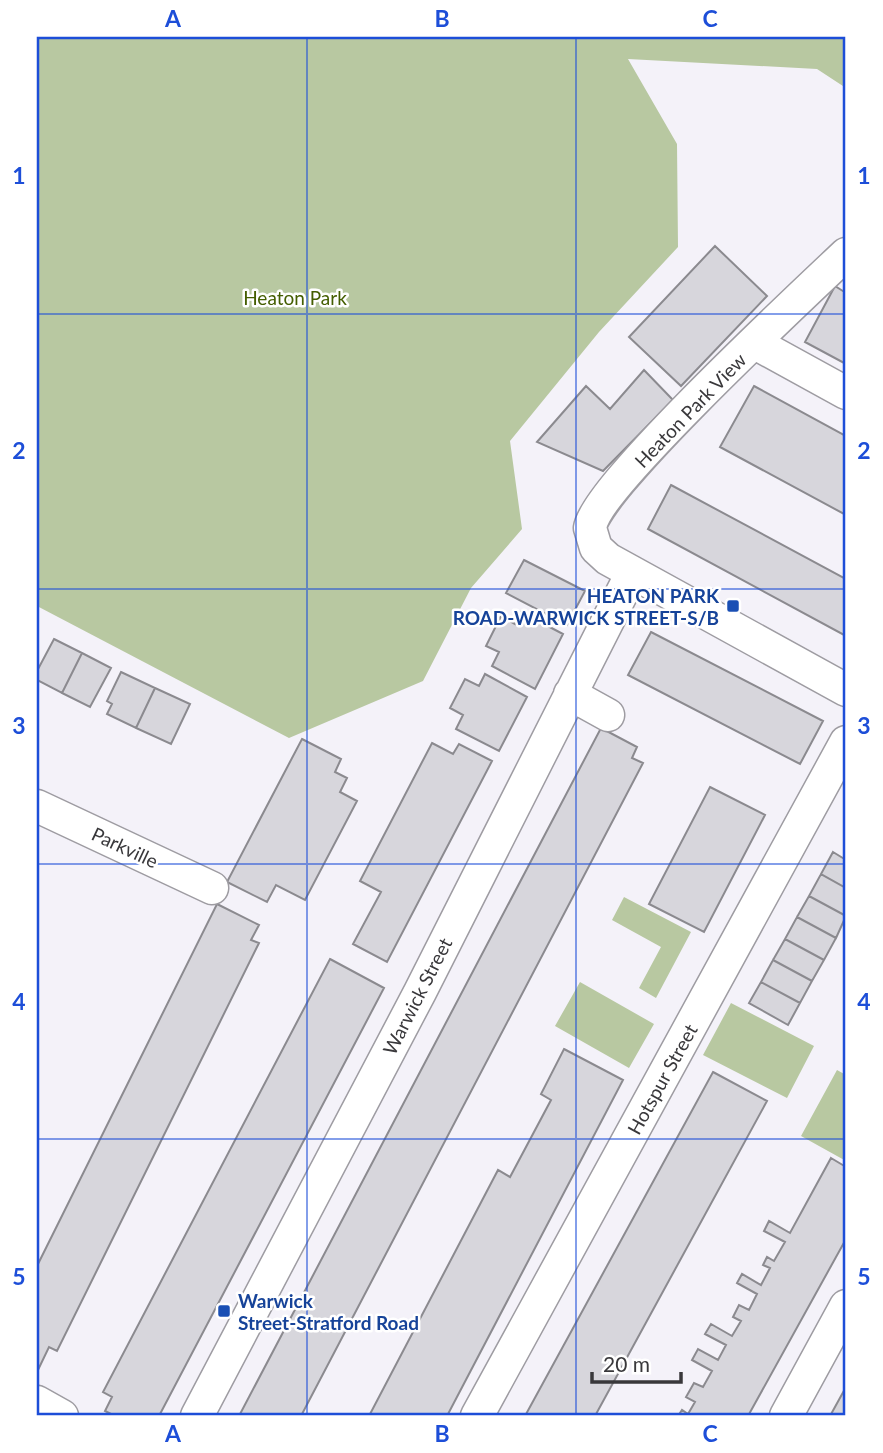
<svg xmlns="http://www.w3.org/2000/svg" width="883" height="1453" viewBox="0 0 883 1453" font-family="Lato,sans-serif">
<rect width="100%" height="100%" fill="#f4f2f9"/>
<path fill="#b8c8a1" d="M37,37h809v51l-29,-19 -189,-10 49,85 1,103 -79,85 -89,109 12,88 -51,59 -48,93 -134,57 -252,-132z
M624,897l67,35 -35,66 -17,-10 22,-41 -49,-27z
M580,982l74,42 -25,44 -74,-42z
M731,1003l83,43 -27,52 -84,-43z
M837,1070l9,5v86l-45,-25z"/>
<path fill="#d7d6dc" stroke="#8b8a8f" stroke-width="2" d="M715,246l52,50 -86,90 -52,-49z
M835,286l11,7v71l-41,-22z
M644,370l29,30 -70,71 -66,-29 49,-56 24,23z
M754,386l92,50v79l-126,-68z
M671,485l175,94v57l-198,-107z
M524,560l61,31 -18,34 -61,-32z
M521,612l42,22 -28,55 -43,-23 7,-14 -13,-6 15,-30 14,8z
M651,632l172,89 -23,43 -172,-89z
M54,639l28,14 -20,40 -25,-13v-9z
M82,653l29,15 -21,39 -28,-14z
M121,672l34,16 -19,40 -29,-14 5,-10 -5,-3z
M485,674l42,23 -28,54 -43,-22 7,-14 -13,-7 15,-29 14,7z
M155,688l35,16 -19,40 -35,-16z
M601,728l36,19 -5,11 11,5 -342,653h-62z
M302,739l39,20 -6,13 12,6 -7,14 17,9 -52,99 -29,-15 -9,17 -40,-20z
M432,743l21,11 6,-10 33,17 -105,201 -34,-18 28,-52 -21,-11z
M710,787l55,28 -61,117 -55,-28z
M833,852l13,8v28l-25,-14z
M821,874l25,14v28l-37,-20z
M809,896l37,20 -10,22 -39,-21z
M217,904l42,21 -8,15 8,3 -202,408 -8,-4 -12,25v-106z
M797,917l39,21 -12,22 -39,-21z
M785,939l39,21 -12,21 -39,-21z
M330,959l54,29 -225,428h-44l-10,-5 7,-14 -9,-5z
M773,960l39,21 -12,22 -39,-21z
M761,982l39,21 -12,22 -39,-22z
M564,1049l59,31 -176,336h-78l129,-246 12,7 41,-77 -10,-6z
M713,1072l54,29 -172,315h-70z
M831,1158l15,9v72l-98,177h-70l4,-6 6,4 7,-12 -9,-5 8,-14 9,4 9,-16 -20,-11 6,-11 20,11 8,-15 -21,-11 6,-10 21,12 9,-15 -8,-4 6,-12 10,5 8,-16 -20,-11 5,-9 19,11 9,-17 -7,-3 4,-8 7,4 11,-19 -21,-11 5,-10 21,12z
M846,1387v29h-16z"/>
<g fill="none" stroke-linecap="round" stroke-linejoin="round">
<g stroke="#9e9ca2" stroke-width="35">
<path id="minor" d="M846,254c-41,39 -251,234 -256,274l6,20 12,11 238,131
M755,343l91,50
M570,694l38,21
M37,806l175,82
M37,1402l25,14
M197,1416l223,-424 212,-419
M477,1416l369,-674
M786,1416l60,-110"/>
</g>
<use href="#minor" stroke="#fff" stroke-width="32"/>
</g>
<path fill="none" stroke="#1d4ed8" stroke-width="2" stroke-opacity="0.55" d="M307,37v1379M576,37v1379M37,314h809M37,589h809M37,864h809M37,1139h809"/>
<g fill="#1a4fb4" stroke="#fff" stroke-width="2.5">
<rect x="726" y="599" width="14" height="14" rx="3.5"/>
<rect x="217" y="1304" width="14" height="14" rx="3.5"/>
</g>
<g text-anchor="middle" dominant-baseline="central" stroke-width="5" stroke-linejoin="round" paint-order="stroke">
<g font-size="19" fill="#445e01" stroke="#fff">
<text x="295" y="297">Heaton Park</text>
</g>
<g font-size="19" fill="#39383b" stroke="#fff">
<text transform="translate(690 410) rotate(-46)">Heaton Park View</text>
<text transform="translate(125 847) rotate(25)">Parkville</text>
<text transform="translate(417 996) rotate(-63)">Warwick Street</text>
<text transform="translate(662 1079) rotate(-61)">Hotspur Street</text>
</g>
<g font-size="19" font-weight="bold" fill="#164399" stroke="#fff" text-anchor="end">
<text x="719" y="595">HEATON PARK<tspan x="719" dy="22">ROAD-WARWICK STREET-S/B</tspan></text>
<text x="238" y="1300" text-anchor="start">Warwick<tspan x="238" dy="22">Street-Stratford Road</tspan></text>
</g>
</g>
<rect width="883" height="1453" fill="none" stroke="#ffffff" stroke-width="77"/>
<path d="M592 1372v10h89v-10" fill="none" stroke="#39383b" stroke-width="3.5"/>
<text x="603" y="1372" font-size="21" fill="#39383b" stroke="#ffffff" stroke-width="5" paint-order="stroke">20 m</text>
<rect x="38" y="38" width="806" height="1376" fill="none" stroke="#1d4ed8" stroke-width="2.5"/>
<g font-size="23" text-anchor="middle" font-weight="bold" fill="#1d4ed8">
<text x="173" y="27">A</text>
<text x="442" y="27">B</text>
<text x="710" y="27">C</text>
<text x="19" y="184">1</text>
<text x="864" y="184">1</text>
<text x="19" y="459">2</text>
<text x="864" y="459">2</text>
<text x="19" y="734">3</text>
<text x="864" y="734">3</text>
<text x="19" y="1010">4</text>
<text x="864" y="1010">4</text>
<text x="19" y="1285">5</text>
<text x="864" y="1285">5</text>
<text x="173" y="1442">A</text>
<text x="442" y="1442">B</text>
<text x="710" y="1442">C</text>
</g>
</svg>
